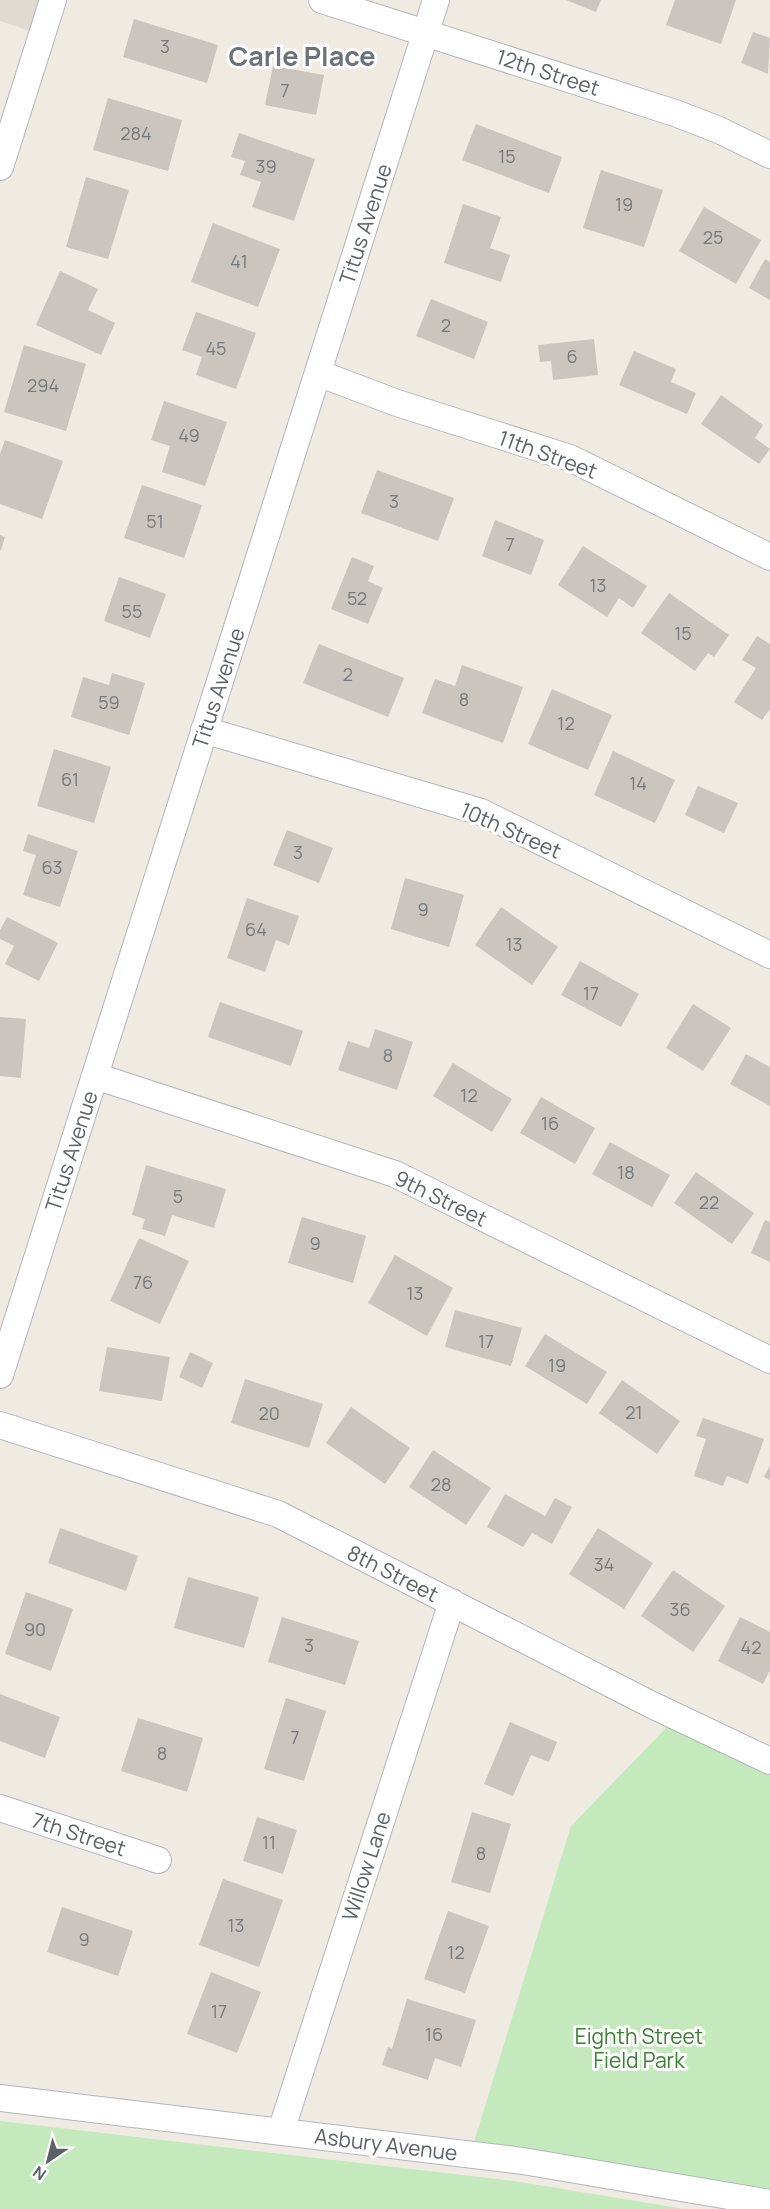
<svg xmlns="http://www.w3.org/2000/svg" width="770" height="2209" viewBox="0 0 770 2209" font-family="Manrope,sans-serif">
<rect width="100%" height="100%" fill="#efeae2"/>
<path fill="#dfdad1" d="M0,0h53l-11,35 -42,-14z"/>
<path fill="#c3e9bc" d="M676,1718l94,43v443l-300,-49 101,-329z
M0,2121l514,60 170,28h-684z"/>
<path fill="#cac5bf" d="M566,0h35l-5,12z
M675,0h61l-15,44 -55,-19z
M134,19l84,26 -11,38 -84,-26z
M753,32l17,6 -2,36 -27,-11z
M273,66l51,9 -8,40 -51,-10z
M108,98l74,22 -14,51 -75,-21z
M476,124l86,33 -13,36 -87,-33z
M239,133l76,26 -21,62 -42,-14 9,-25 -21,-7 5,-14 -14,-4z
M601,170l62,20 -19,57 -61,-19z
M86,177l43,13 -21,69 -42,-12z
M463,204l38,13 -11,31 20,7 -9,27 -57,-19z
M704,207l57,33 -25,44 -57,-33z
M213,223l67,26 -22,58 -67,-25z
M765,259l5,3v38l-21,-12z
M60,271l38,18 -10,21 27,13 -14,32 -65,-30z
M431,299l57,23 -14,37 -58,-23z
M196,312l60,21 -20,56 -40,-14 6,-18 -20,-7z
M594,339l4,36 -45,5 -2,-19 -11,1 -2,-17z
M24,345l62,19 -20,67 -62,-19z
M634,351l42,18 -5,13 25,11 -9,21 -68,-29z
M721,395l42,30 -8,13 15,11 -11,15 -58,-40z
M164,401l63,21 -22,64 -43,-14 8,-26 -19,-6z
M5,440l58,21 -21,58 -42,-15v-50z
M377,470l77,28 -16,43 -77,-28z
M142,485l60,20 -18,53 -60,-20z
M495,520l49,20 -13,35 -49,-19z
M0,535l5,2 -4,13h-1z
M583,546l64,40 -14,22 -14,-10 -12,19 -49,-32z
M352,557l22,9 -6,15 15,7 -15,36 -37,-15z
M119,577l47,17 -16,44 -46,-17z
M669,593l60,42 -15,22 -6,-4 -13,18 -54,-38z
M757,636l13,8v65l-8,11 -28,-18 22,-34 -14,-8z
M319,644l85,34 -16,39 -85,-34z
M462,665l61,22 -20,56 -81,-30 13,-34 20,7z
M112,673l33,10 -16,52 -58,-18 12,-40 26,8z
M552,689l60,26 -24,55 -60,-26z
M54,749l57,18 -17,56 -57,-17z
M613,751l62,29 -20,43 -61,-28z
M698,786l40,17 -14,30 -39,-18z
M287,830l46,18 -14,35 -46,-18z
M28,834l50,17 -18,56 -37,-12 13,-40 -13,-4z
M405,878l59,17 -15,52 -58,-18z
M247,898l52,18 -10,29 -13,-5 -11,32 -38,-14z
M501,907l57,40 -26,38 -57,-40z
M7,917l51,26 -19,38 -34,-17 9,-18 -14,-7v-9z
M580,961l59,33 -18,33 -60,-32z
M220,1002l83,29 -12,35 -83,-29z
M693,1004l38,24 -28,43 -37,-23z
M0,1017l26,2 -5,59 -21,-2z
M375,1029l38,13 -16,48 -59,-20 10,-29 21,7z
M746,1054l24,13v39l-40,-22z
M453,1063l59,36 -20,33 -59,-36z
M541,1097l54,31 -20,36 -55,-31z
M610,1142l60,33 -18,32 -60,-33z
M146,1165l80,24 -12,39 -42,-13 -7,21 -23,-7 3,-10 -13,-4z
M696,1172l58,41 -22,31 -58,-41z
M302,1217l64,19 -13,47 -65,-20z
M765,1220l5,2v40l-19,-9z
M139,1238l50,23 -29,63 -50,-23z
M395,1255l58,33 -26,48 -59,-33z
M455,1310l67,18 -11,38 -66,-19z
M545,1334l62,38 -20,32 -62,-38z
M107,1347l63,10 -8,44 -63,-10z
M190,1352l23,11 -11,25 -23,-11z
M245,1379l78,25 -14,44 -78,-25z
M622,1380l58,41 -23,33 -58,-41z
M351,1407l59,41 -25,36 -59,-41z
M703,1418l61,21 -16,45 -21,-8 -4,10 -29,-10 12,-37 -10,-3z
M433,1450l58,38 -25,37 -57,-38z
M770,1465v15l-6,-3z
M505,1494l40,22 10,-18 17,9 -20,37 -20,-11 -9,14 -36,-20z
M60,1528l78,28 -12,35 -78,-28z
M598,1528l55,35 -29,46 -55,-35z
M673,1570l52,36 -32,46 -52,-36z
M188,1577l71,20 -15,51 -70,-20z
M26,1592l47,17 -22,62 -46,-17z
M282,1617l77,24 -14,44 -77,-23z
M740,1617l30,15v38l-7,14 -45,-23z
M0,1694l60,23 -15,41 -45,-17z
M286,1698l40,13 -22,70 -40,-12z
M138,1718l65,20 -16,54 -66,-21z
M510,1722l47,20 -8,20 -18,-7 -18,41 -29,-12z
M472,1812l39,12 -21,69 -39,-11z
M257,1817l40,13 -14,44 -40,-13z
M223,1879l60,21 -24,67 -60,-22z
M62,1907l71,24 -15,45 -71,-24z
M448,1911l41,15 -24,67 -41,-14z
M211,1972l50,20 -24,61 -50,-19z
M407,1999l69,21 -15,47 -26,-9 -7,22 -46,-15 6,-18 4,2z"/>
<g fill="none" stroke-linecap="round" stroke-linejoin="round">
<g stroke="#b3b7bb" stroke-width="28">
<path id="street" d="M322,0l353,113 44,17 51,25
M0,167l53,-167
M318,373l79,30 173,55 200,99
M204,730l277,82 289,143
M95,1076l300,98 375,186
M0,1375l436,-1375
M0,1425l278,89 374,191 118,56
M0,1808l158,52
M0,2098l523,63 247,42
M281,2131l171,-529"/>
</g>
<use href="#street" stroke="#fff" stroke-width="26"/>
</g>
<g text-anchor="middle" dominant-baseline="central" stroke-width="6" stroke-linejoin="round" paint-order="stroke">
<g font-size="18" fill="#777a7c">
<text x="165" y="46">3</text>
<text x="285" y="90">7</text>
<text x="136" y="133">284</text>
<text x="507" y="156">15</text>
<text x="266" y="166">39</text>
<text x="624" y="204">19</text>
<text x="713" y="237">25</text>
<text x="239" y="261">41</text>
<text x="446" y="325">2</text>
<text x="216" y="348">45</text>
<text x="572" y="356">6</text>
<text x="43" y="385">294</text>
<text x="189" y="435">49</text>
<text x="394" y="501">3</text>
<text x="155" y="521">51</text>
<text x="510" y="544">7</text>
<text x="598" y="585">13</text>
<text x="357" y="598">52</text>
<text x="132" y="611">55</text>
<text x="683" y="633">15</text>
<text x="348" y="674">2</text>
<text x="464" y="699">8</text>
<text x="109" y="702">59</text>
<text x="566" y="723">12</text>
<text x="70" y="779">61</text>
<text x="638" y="783">14</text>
<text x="298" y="852">3</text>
<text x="52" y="867">63</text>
<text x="423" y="909">9</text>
<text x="256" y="929">64</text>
<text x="514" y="944">13</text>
<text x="591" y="993">17</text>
<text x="388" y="1055">8</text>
<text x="469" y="1095">12</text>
<text x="550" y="1123">16</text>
<text x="626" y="1172">18</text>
<text x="178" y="1196">5</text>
<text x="709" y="1202">22</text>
<text x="315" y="1243">9</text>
<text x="143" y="1282">76</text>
<text x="415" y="1293">13</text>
<text x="486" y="1341">17</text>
<text x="557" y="1365">19</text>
<text x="634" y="1412">21</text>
<text x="269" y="1413">20</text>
<text x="441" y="1484">28</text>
<text x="604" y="1564">34</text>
<text x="680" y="1609">36</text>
<text x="35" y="1629">90</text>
<text x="309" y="1645">3</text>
<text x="751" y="1647">42</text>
<text x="295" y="1737">7</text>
<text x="162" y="1753">8</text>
<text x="269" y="1842">11</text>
<text x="481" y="1853">8</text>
<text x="236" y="1925">13</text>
<text x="84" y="1939">9</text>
<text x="456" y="1952">12</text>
<text x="219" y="2011">17</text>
<text x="434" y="2034">16</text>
</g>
<g font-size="21" fill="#5b6165" stroke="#fff">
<text transform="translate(548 72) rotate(18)">12th Street</text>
<text transform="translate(365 224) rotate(-72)">Titus Avenue</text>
<text transform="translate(548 454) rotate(20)">11th Street</text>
<text transform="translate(218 688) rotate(-72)">Titus Avenue</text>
<text transform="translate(511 830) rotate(24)">10th Street</text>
<text transform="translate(71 1151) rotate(-72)">Titus Avenue</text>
<text transform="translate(441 1198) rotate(26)">9th Street</text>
<text transform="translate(393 1573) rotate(27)">8th Street</text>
<text transform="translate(79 1834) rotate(18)">7th Street</text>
<text transform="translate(366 1866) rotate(-72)">Willow Lane</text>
<text transform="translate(386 2144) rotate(7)">Asbury Avenue</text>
</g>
<g font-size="21" fill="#35832b" stroke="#fff">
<text x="639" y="2036">Eighth Street<tspan x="639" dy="24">Field Park</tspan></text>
</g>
<g font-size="27" font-weight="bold" fill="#6c7377" stroke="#fff">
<text x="302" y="55">Carle Place</text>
</g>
</g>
<g transform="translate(48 2161) rotate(215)" stroke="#ffffff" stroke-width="4.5" paint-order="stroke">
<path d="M0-4.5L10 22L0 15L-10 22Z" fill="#5b6165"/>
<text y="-9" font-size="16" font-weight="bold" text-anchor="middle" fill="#5b6165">N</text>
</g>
</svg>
